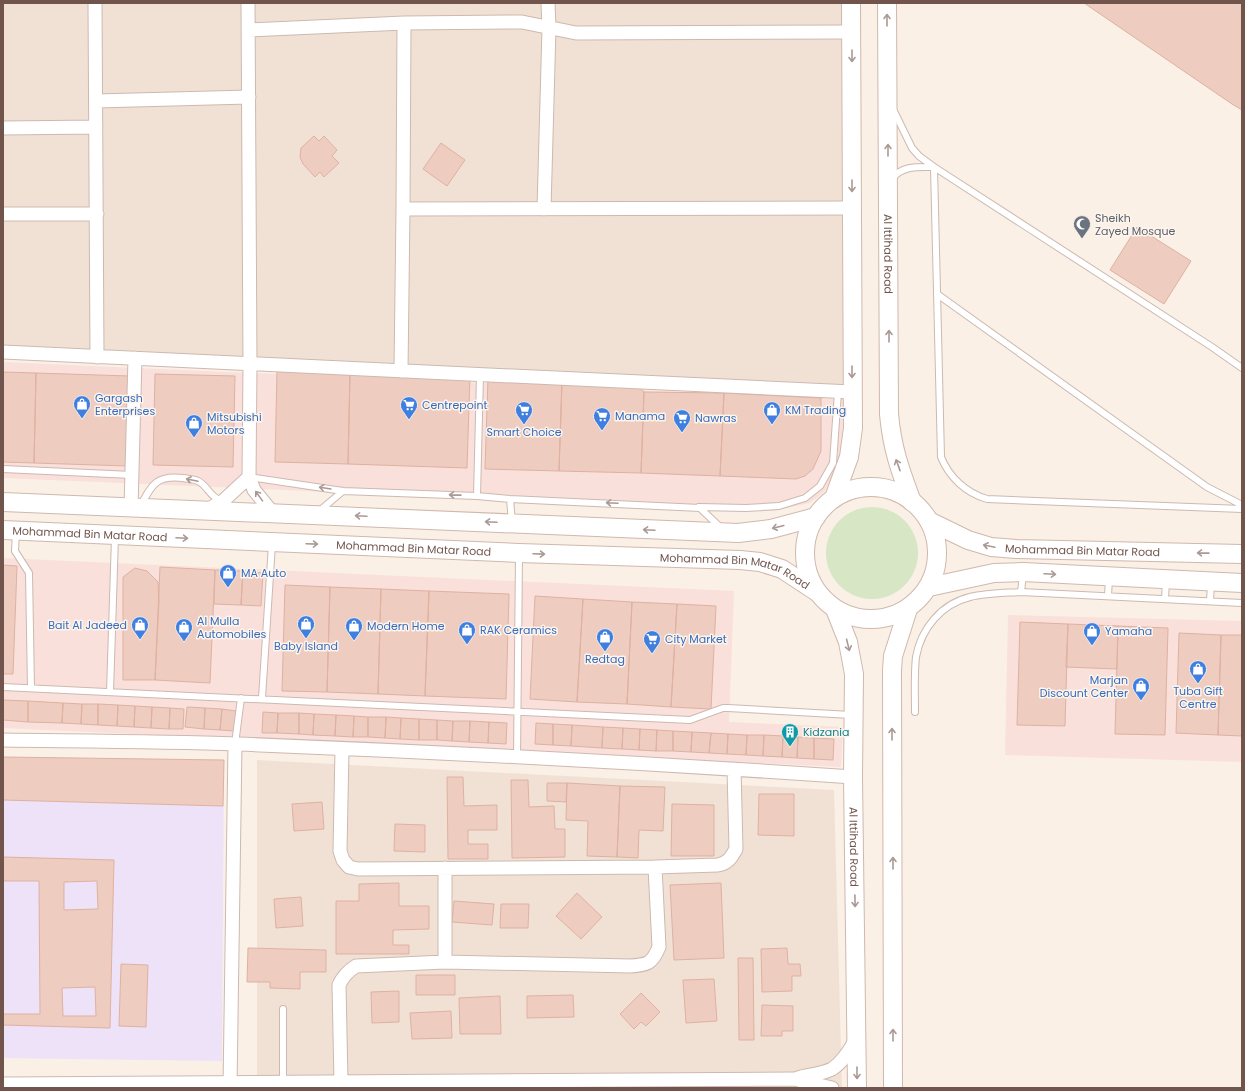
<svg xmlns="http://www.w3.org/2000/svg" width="1245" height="1091" viewBox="0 0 1245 1091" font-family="Poppins,sans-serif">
<rect width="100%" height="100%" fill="#faf0e6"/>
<path fill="#f1e1d5" d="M3,3h840v385l-840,-42z
M257,760l577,30 8,298h-585z"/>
<path fill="#fae0da" d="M3,362l841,37 -2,52 -6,20 -12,21 -14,11 -37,8 -770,-33z
M3,558l731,33 -5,131 114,5 -2,40 -838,-39z
M1008,615l234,6v141l-237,-7z"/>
<path fill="#ede2f7" d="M3,757l221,3 -2,301 -219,-3z"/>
<path fill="#d7e7c5" d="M826 553a46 46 0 1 1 92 0a46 46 0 1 1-92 0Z"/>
<path fill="#eeccc0" stroke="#dfb1a1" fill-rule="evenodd" d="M1084,3h158v107l-10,-6z
M314,136l5,5 5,-5 13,14 -5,6 7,7 -15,14 -4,-5 -5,5 -12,-13 -3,-7 1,-9z
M441,143l24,17 -18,26 -24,-17z
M1137,227l54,34 -27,43 -54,-34z
M277,371l73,2 -2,91 -73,-2z
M3,372l33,1 -2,90 -31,-1z
M36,373l93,3 -2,90 -93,-3z
M350,373l120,3 -3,92 -119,-4z
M155,374l80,2 -2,91 -80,-2z
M488,378l74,3 -3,90 -74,-2z
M562,381l75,3 7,8 -3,81 -82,-2z
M644,392l80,1 -4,83 -79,-3z
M724,393l97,5v53l-8,18 -8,7 -9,3 -76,-3z
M3,565l14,1 -4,108h-10z
M160,567l55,3 -5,113 -55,-3z
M135,568l12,3 11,11 1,19 -4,79h-32v-103z
M215,570l28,1 -2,34 -27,-1z
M243,571l20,2 -2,33 -20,-1z
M285,585l45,2 -3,105 -45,-1z
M330,587l51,2 -3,105 -51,-2z
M381,589l48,2 -4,105 -47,-2z
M429,591l80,3 -3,105 -81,-3z
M535,596l48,3 -6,103 -47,-3z
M583,599l49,3 -5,102 -50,-2z
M632,602l45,2 -6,103 -44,-3z
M677,604l39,2 -5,103 -40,-2z
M1020,622l48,2 -3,102 -48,-1z
M1068,624l50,2 -1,43 -51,-2z
M1118,626l50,2 -3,107 -50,-1z
M1179,633l42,2 -3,100 -42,-2z
M1221,635h21v101l-24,-1z
M3,700l25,1v21l-25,-2z
M28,701l35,2 -1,20 -34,-1z
M63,703l19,1 -1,20 -19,-1z
M82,704h16v21l-17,-1z
M98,704l20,1 -1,21 -19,-1z
M118,705l17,1 -1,21 -17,-1z
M135,706l17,1 -1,21 -17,-1z
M152,707l18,1 -1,21 -18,-1z
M187,707l18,1 -1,21 -19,-2z
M170,708l14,1 -1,20h-14z
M205,708l17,1 -2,21 -16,-1z
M222,709l14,2 -1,20 -15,-1z
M263,712l15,1 -1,20h-15z
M278,713h21v21l-22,-1z
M299,713l15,1 -1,21 -14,-1z
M314,714l22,1 -1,21 -22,-1z
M336,715l18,1 -1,21 -18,-1z
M354,716l14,1v20h-15z
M368,717h18l-1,21 -17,-1z
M386,717l15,1 -1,21 -15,-1z
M401,718l18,1v21l-19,-1z
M419,719l18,1v20h-18z
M437,720l16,1 -1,20 -15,-1z
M453,721h17l-1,21 -17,-1z
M470,721l19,1 -1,21 -19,-1z
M489,722l18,1 -1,21 -18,-1z
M536,723l17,1v21l-18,-1z
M553,724l19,1 -1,21 -18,-1z
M572,725l31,2 -1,21 -31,-2z
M603,727l20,1 -1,21 -20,-1z
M623,728l17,1 -1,21 -17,-1z
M640,729l17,1 -1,21 -17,-1z
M657,730l16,1v20h-17z
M673,731l19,1 -1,20 -18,-1z
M692,732l19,1 -2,20 -18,-1z
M711,733l17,1 -1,20 -18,-1z
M728,734l19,1 -1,20 -19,-1z
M747,735h17l-1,21 -17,-1z
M764,735l19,1 -1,21 -19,-1z
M783,736l15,1 -1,21 -15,-1z
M798,737l16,1v21l-17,-1z
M814,738l20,1 -1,21 -19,-1z
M3,757l221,3 -1,46 -220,-6z
M447,777h16l1,29 33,-1v25h-29v14h20v15h-40z
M511,780h17l1,27 25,-1 1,23h10v28l-53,1z
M547,783h20l-1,19 -19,-1z
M567,783l53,3 -3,71 -30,-1 1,-35 -22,-1z
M620,786l45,1 -2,44 -24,-1 -1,28 -21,-1z
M759,794h35v42l-36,-1z
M322,802l2,27 -30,2 -2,-27z
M672,804l42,1v51h-43z
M395,824l30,1v27l-31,-1z
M3,857l111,3 -4,168 -107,-3v-11h37l-1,-133h-36zM97,881l1,28 -34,1v-28zM95,987l1,29h-33l-1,-28z
M399,883v23h30v23l-36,1v15h16v9h-73v-53h23v-17z
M721,883l3,75 -50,2 -4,-75z
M577,893l25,24 -21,22 -25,-23z
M301,897l2,29 -27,2 -2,-29z
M454,901l40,3 -2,21 -40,-3z
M501,904h28l-1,24h-28z
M248,948l78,2v22h-26v17l-30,-1v-6h-23z
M787,948l1,16h12l1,12h-9v15l-30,1 -1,-43z
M738,958h15l1,82h-15z
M121,964l27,1 -2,62 -27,-1z
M416,975h39v20h-39z
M714,979l3,42 -31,2 -3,-43z
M399,991v31l-27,1 -1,-31z
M641,993l19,19 -14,14 -5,-4 -7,7 -14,-15z
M573,995l1,22 -47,1v-22z
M500,996l1,38h-41l-1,-36z
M762,1005l31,1v25h-11v5h-21z
M451,1011l1,27 -40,1 -2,-26z"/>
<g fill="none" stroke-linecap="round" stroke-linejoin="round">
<g stroke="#cdb9b0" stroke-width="8">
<path id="lane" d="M934,167l7,290c8,20 25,36 46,42l255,10
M934,167l278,180 30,21
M892,179c10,-14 27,-12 42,-12l-15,-11 -7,-8 -19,-39
M937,294l270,193 35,18
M3,469l129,6
M249,477l94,14 134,5 33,3 190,9 21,20
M477,496l3,-121
M510,499l2,23
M141,505c11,-21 16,-30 42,-27 5,1 11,1 15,3 10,5 11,15 23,20
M699,507l47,1 33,-2 26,-8 15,-12 13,-23 5,-71
M318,512l25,-21
M16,531l-1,20 14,22 2,115
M1021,592l2,-18
M1108,596l1,-18
M1165,599l1,-19
M1210,601l1,-18
M3,687l687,33 33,-12h5l123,7
M110,692l5,-155
M262,698l10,-154
M915,712c0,-17 -1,-37 1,-55 5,-28 25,-53 54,-60 16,-4 34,-4 51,-5l221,11
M235,744l6,-46
M517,758l2,-203
M283,1082v-73"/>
</g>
<g stroke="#cdb9b0" stroke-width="15">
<path id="street" d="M95,3l2,354
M248,3l2,361 -1,113 5,13 18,22
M249,30l155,-7 118,-1 54,11 275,-1
M96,101l153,-4
M3,128l93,-1
M403,209l449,-1
M544,209l5,-181 -1,-25
M3,214h94
M3,352l849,40
M401,371l2,-162 1,-186
M131,508l4,-150
M207,510l16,-9 26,-24
M3,740c78,1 157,1 235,4 205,8 410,19 615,33
M342,749l-2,102 3,9 6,7 9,2 297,-2 63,-2c10,-2 13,-7 18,-16l-2,-80
M445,962v-94
M798,1078c10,-3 24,-4 34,-9 11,-7 18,-19 24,-30
M341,1081l-2,-96c4,-9 9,-14 17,-19l89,-4 185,4c17,-1 22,-2 29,-19l-4,-80
M3,1084l791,-5 38,9
M230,1088l5,-344"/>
</g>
<g stroke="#d0b8ad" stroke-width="20">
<g id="secondary">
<path id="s1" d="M887,3l2,411c3,34 11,56 23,88"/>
<circle cx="871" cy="553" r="66"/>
<path d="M834,498l15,-41 4,-29 -2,-425"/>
<path d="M3,502l735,31 33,-4 45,-12"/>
<path id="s2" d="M929,521l39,19 23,7 25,2 226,5"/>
<path id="s3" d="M3,530l516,23 221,7 20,2 22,7 35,23"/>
<path d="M929,587l65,-14 29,-1 219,11"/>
<path id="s4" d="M835,609l13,33 6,32 -1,103 4,311"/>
<path d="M893,1088l-1,-418 1,-14 15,-47"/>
</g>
</g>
<use href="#lane" stroke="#fff" stroke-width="6"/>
<use href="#street" stroke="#fff" stroke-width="13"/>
<use href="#secondary" stroke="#fff" stroke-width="18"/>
</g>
<defs><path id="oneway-shaft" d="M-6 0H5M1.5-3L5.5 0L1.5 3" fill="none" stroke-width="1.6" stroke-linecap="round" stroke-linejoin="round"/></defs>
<g stroke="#aa9994">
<use href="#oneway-shaft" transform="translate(887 20) rotate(-90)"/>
<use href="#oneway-shaft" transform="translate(852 56) rotate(90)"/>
<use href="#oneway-shaft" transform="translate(888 150) rotate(-90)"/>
<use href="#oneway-shaft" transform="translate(852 186) rotate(90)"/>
<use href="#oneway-shaft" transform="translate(889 336) rotate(-90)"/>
<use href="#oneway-shaft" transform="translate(852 372) rotate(90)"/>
<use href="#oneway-shaft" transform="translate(898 465) rotate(-110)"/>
<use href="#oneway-shaft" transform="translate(192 480) rotate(-168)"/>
<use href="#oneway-shaft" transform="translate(325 488) rotate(-171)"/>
<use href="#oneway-shaft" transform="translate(455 495) rotate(-179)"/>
<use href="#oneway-shaft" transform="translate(259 496) rotate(-126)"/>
<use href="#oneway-shaft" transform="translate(612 503) rotate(-177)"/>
<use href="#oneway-shaft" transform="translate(361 516) rotate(-177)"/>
<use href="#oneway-shaft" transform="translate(491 522) rotate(-177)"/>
<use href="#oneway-shaft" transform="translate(778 527) rotate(166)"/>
<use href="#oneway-shaft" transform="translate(649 530) rotate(-177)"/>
<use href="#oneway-shaft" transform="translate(182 538) rotate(3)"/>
<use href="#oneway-shaft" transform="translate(312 544) rotate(2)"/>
<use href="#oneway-shaft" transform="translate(989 546) rotate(-168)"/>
<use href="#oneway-shaft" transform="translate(1203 553) rotate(-179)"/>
<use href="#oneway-shaft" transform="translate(539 554) rotate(2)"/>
<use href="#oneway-shaft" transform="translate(1050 574) rotate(3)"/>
<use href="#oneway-shaft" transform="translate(848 645) rotate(76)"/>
<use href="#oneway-shaft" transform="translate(892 734) rotate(-90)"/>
<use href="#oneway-shaft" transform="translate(893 863) rotate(-90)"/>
<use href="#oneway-shaft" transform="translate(855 901) rotate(89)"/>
<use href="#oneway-shaft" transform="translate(893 1035) rotate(-90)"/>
<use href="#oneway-shaft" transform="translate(857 1073) rotate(90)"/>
</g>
<defs>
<g id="mosque-pin" transform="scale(0.9)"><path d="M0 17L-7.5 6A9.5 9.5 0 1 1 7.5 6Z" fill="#6b7280" stroke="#fdf4ec"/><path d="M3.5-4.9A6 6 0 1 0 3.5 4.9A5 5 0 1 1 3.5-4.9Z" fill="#fff"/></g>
<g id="shop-pin" transform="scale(0.9)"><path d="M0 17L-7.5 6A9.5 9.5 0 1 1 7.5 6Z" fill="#3f7fe0" stroke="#fdf4ec"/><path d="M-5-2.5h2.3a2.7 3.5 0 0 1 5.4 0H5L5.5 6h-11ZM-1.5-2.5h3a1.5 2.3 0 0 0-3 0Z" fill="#fff"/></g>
<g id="supermarket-pin" transform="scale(0.9)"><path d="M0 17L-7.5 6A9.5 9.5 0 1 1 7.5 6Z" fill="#3f7fe0" stroke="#fdf4ec"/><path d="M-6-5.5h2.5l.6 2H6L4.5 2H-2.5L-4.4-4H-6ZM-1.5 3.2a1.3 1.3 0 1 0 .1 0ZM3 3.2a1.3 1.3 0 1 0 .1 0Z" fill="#fff"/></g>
<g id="building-pin" transform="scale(0.9)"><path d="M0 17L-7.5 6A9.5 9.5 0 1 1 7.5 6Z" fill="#0f9aa8" stroke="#fdf4ec"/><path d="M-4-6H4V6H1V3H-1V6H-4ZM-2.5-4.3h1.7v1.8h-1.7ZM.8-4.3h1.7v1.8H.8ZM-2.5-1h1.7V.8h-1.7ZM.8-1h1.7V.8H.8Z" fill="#fff"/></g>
</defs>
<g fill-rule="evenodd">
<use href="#mosque-pin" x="1082" y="224"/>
<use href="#shop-pin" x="82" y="404"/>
<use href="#supermarket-pin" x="409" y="405"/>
<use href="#supermarket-pin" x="524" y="410"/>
<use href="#shop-pin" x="772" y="410"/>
<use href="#supermarket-pin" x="602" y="416"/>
<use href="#supermarket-pin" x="682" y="418"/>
<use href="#shop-pin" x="194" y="423"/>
<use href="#shop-pin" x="228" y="573"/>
<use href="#shop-pin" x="306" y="624"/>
<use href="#shop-pin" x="140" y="625"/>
<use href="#shop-pin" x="354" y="626"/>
<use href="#shop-pin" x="184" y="627"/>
<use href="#shop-pin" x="467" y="630"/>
<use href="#shop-pin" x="1092" y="631"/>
<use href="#shop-pin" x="605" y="637"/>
<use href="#supermarket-pin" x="652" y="639"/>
<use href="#shop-pin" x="1198" y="669"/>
<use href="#shop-pin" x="1141" y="686"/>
<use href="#building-pin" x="790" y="732"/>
</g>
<g text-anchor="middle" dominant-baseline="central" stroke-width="3" stroke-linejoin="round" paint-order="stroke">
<g font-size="11" fill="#5b616d" stroke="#fdf4ec" text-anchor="start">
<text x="1095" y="218">Sheikh<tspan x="1095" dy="13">Zayed Mosque</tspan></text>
</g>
<g font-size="11" fill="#71554d" stroke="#fdf4ec">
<text stroke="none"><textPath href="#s1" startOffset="251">Al Ittihad Road</textPath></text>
<text stroke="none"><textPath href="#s3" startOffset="87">Mohammad Bin Matar Road</textPath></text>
<text stroke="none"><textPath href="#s3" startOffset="411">Mohammad Bin Matar Road</textPath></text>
<text stroke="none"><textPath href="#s2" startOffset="159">Mohammad Bin Matar Road</textPath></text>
<text stroke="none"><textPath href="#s3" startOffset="735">Mohammad Bin Matar Road</textPath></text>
<text stroke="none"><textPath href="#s4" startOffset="241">Al Ittihad Road</textPath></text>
</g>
<g font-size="11" fill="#366cbe" stroke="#fdf4ec" text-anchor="start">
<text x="95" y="398">Gargash<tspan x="95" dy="13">Enterprises</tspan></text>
<text x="422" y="405">Centrepoint</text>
<text x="785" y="410">KM Trading</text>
<text x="615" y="416">Manama</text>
<text x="207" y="417">Mitsubishi<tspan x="207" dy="13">Motors</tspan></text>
<text x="695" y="418">Nawras</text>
<text x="524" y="432" text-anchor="middle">Smart Choice</text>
<text x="241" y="573">MA Auto</text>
<text x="197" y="621">Al Mulla<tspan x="197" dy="13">Automobiles</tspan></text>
<text x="127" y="625" text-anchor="end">Bait Al Jadeed</text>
<text x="367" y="626">Modern Home</text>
<text x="480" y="630">RAK Ceramics</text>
<text x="1105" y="631">Yamaha</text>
<text x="665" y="639">City Market</text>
<text x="306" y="646" text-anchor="middle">Baby Island</text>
<text x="605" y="659" text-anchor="middle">Redtag</text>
<text x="1128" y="680" text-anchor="end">Marjan<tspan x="1128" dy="13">Discount Center</tspan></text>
<text x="1198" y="691" text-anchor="middle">Tuba Gift<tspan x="1198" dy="13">Centre</tspan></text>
</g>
<g font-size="11" fill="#0d838f" stroke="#fdf4ec" text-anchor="start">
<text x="803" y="732">Kidzania</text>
</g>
</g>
<rect width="1245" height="1091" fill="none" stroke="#71554d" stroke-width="8"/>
</svg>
